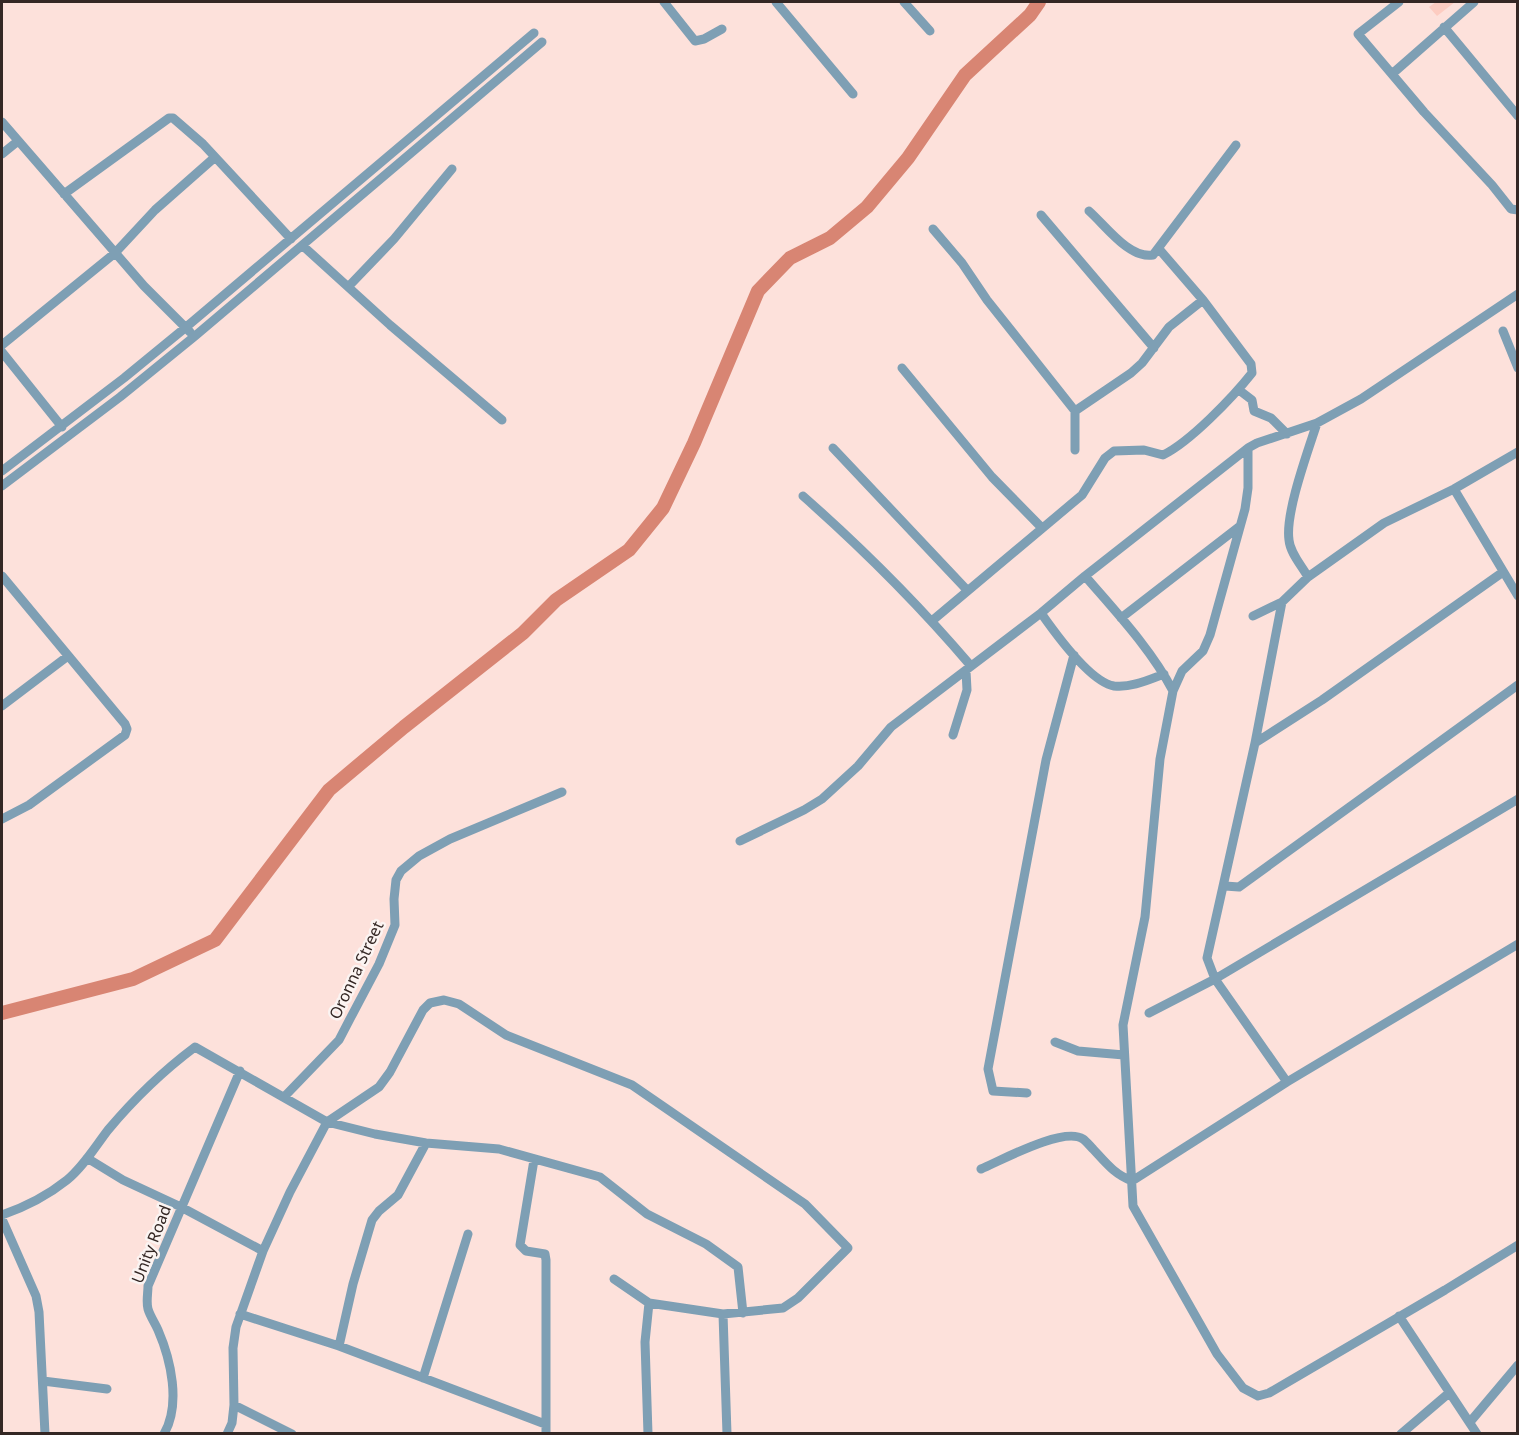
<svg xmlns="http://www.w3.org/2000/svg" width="1519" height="1435" viewBox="0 0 1519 1435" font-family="'Noto Sans',sans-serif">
<rect width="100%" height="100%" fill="#fde1db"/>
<path fill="#fdccc1" d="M1436,2h19l-18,14 -8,-9z"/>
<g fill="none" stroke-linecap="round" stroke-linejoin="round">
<path stroke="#d88573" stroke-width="14" d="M2,1013l131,-34 82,-39 114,-150 75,-63 119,-94 33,-33 73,-50 34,-42 31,-65 64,-152 32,-33 40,-20 37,-31 41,-49 57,-83 65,-60 9,-13"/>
<path stroke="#7e9fb4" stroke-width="9" d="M664,2l31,39 9,-2 18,-10
M776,2l77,92
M904,2l26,29
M1399,2l-41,32 66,78 68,73 19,24 7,1
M1444,27l74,89
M1392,74l82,-72
M2,122l142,164 46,46
M2,154l16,-13
M64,194l105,-76h4l30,26 88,95
M1089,211c17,15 40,48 64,44l83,-110
M1041,215l113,133
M933,229l29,34 25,37 88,111v39
M303,246l87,79 112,95
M349,286l45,-47 58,-70
M1503,331l15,37
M2,345l113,-92 40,-43 59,-52
M2,352l60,75
M902,368l90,109 50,51
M1239,390l13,10 2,11 17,7 16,16
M1075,411l56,-38 11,-10 27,-36 34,-27
M833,448l134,142
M1248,448v40l-3,21 -35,126 -7,16 -21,20 -9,20 -13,68 -15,158 -22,108 10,181 84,148 26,34 15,8 11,-3 176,-103 73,-45
M2,471l122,-93 61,-50 349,-295
M2,486l118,-89 75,-61 347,-294
M1454,489l64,107
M803,496c60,53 116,109 168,170
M2,576l123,148 2,5 -2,6 -96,70 -27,14
M1085,576c31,36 66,73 88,115
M1308,577c-6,-11 -18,-24 -19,-37 -4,-27 19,-89 28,-117
M1041,613c14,20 49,69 73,73 17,2 34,-6 50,-12
M1253,616l29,-14
M1121,618l119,-92
M933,620l149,-125 23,-37 9,-7 30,-1 19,5c27,-13 70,-58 89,-82l-1,-9 -48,-64 -44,-51
M2,706l66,-50
M953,735l14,-45 -1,-19
M1255,743l67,-43 181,-128
M740,841l64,-31 18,-11 36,-33 33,-39 150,-114 44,-37 163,-128 9,-5 60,-20 44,-24 157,-105
M1225,886l14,1 279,-202
M1149,1013l66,-34 303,-180
M1055,1042l23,9 46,4
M1287,1082l-72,-103 -8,-21 48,-215 27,-141 26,-25 76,-54 70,-34 64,-37
M1027,1093l-34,-2 -5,-22 58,-309 28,-105
M284,1097l55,-57 12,-23 28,-53 16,-39 -1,-26 2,-19 5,-9 18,-15 31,-17 112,-47
M87,1158l36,22 58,27 82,44
M534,1160l-14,85 6,6 19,3 1,6v174
M981,1169c21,-9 83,-43 102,-30 3,2 7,7 10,10 13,14 21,25 39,32l155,-99 231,-138
M2,1215c23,-8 45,-19 65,-35 16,-13 28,-33 41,-50 26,-31 55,-59 87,-83l132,75 48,12 51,9 73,6 101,28 47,37 59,30 32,23 5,46
M2,1219l34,77 3,16 6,122
M614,1279l35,24 -4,39 3,92
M240,1314l99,32 206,78
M723,1314l4,120
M1399,1316l78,118
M339,1346l14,-62 19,-64 7,-9 19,-16 28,-52
M423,1378l45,-144
M43,1381l64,8
M234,1405l58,29
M1470,1422l48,-57
M164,1434c17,-30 7,-74 -6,-104 -3,-7 -8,-14 -10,-21 -2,-7 0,-16 0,-23l92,-215
M227,1434l5,-11 2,-18 -1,-57 3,-21 27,-76 27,-59 37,-70 52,-35 11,-15 33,-62 7,-7 14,-3 15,4 47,31 126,50 173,119 43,44 -50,50 -15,10 -60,6 -74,-11
M1401,1434l48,-41"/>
</g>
<g text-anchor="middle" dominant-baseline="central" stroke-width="5" stroke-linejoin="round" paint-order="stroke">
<g font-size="16" fill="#342724" stroke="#fbf4f2">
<text transform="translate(356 970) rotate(-65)">Oronna Street</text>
<text transform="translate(151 1244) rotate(-69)">Unity Road</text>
</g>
</g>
<rect width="1519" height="1435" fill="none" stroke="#342724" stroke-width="6"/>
</svg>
